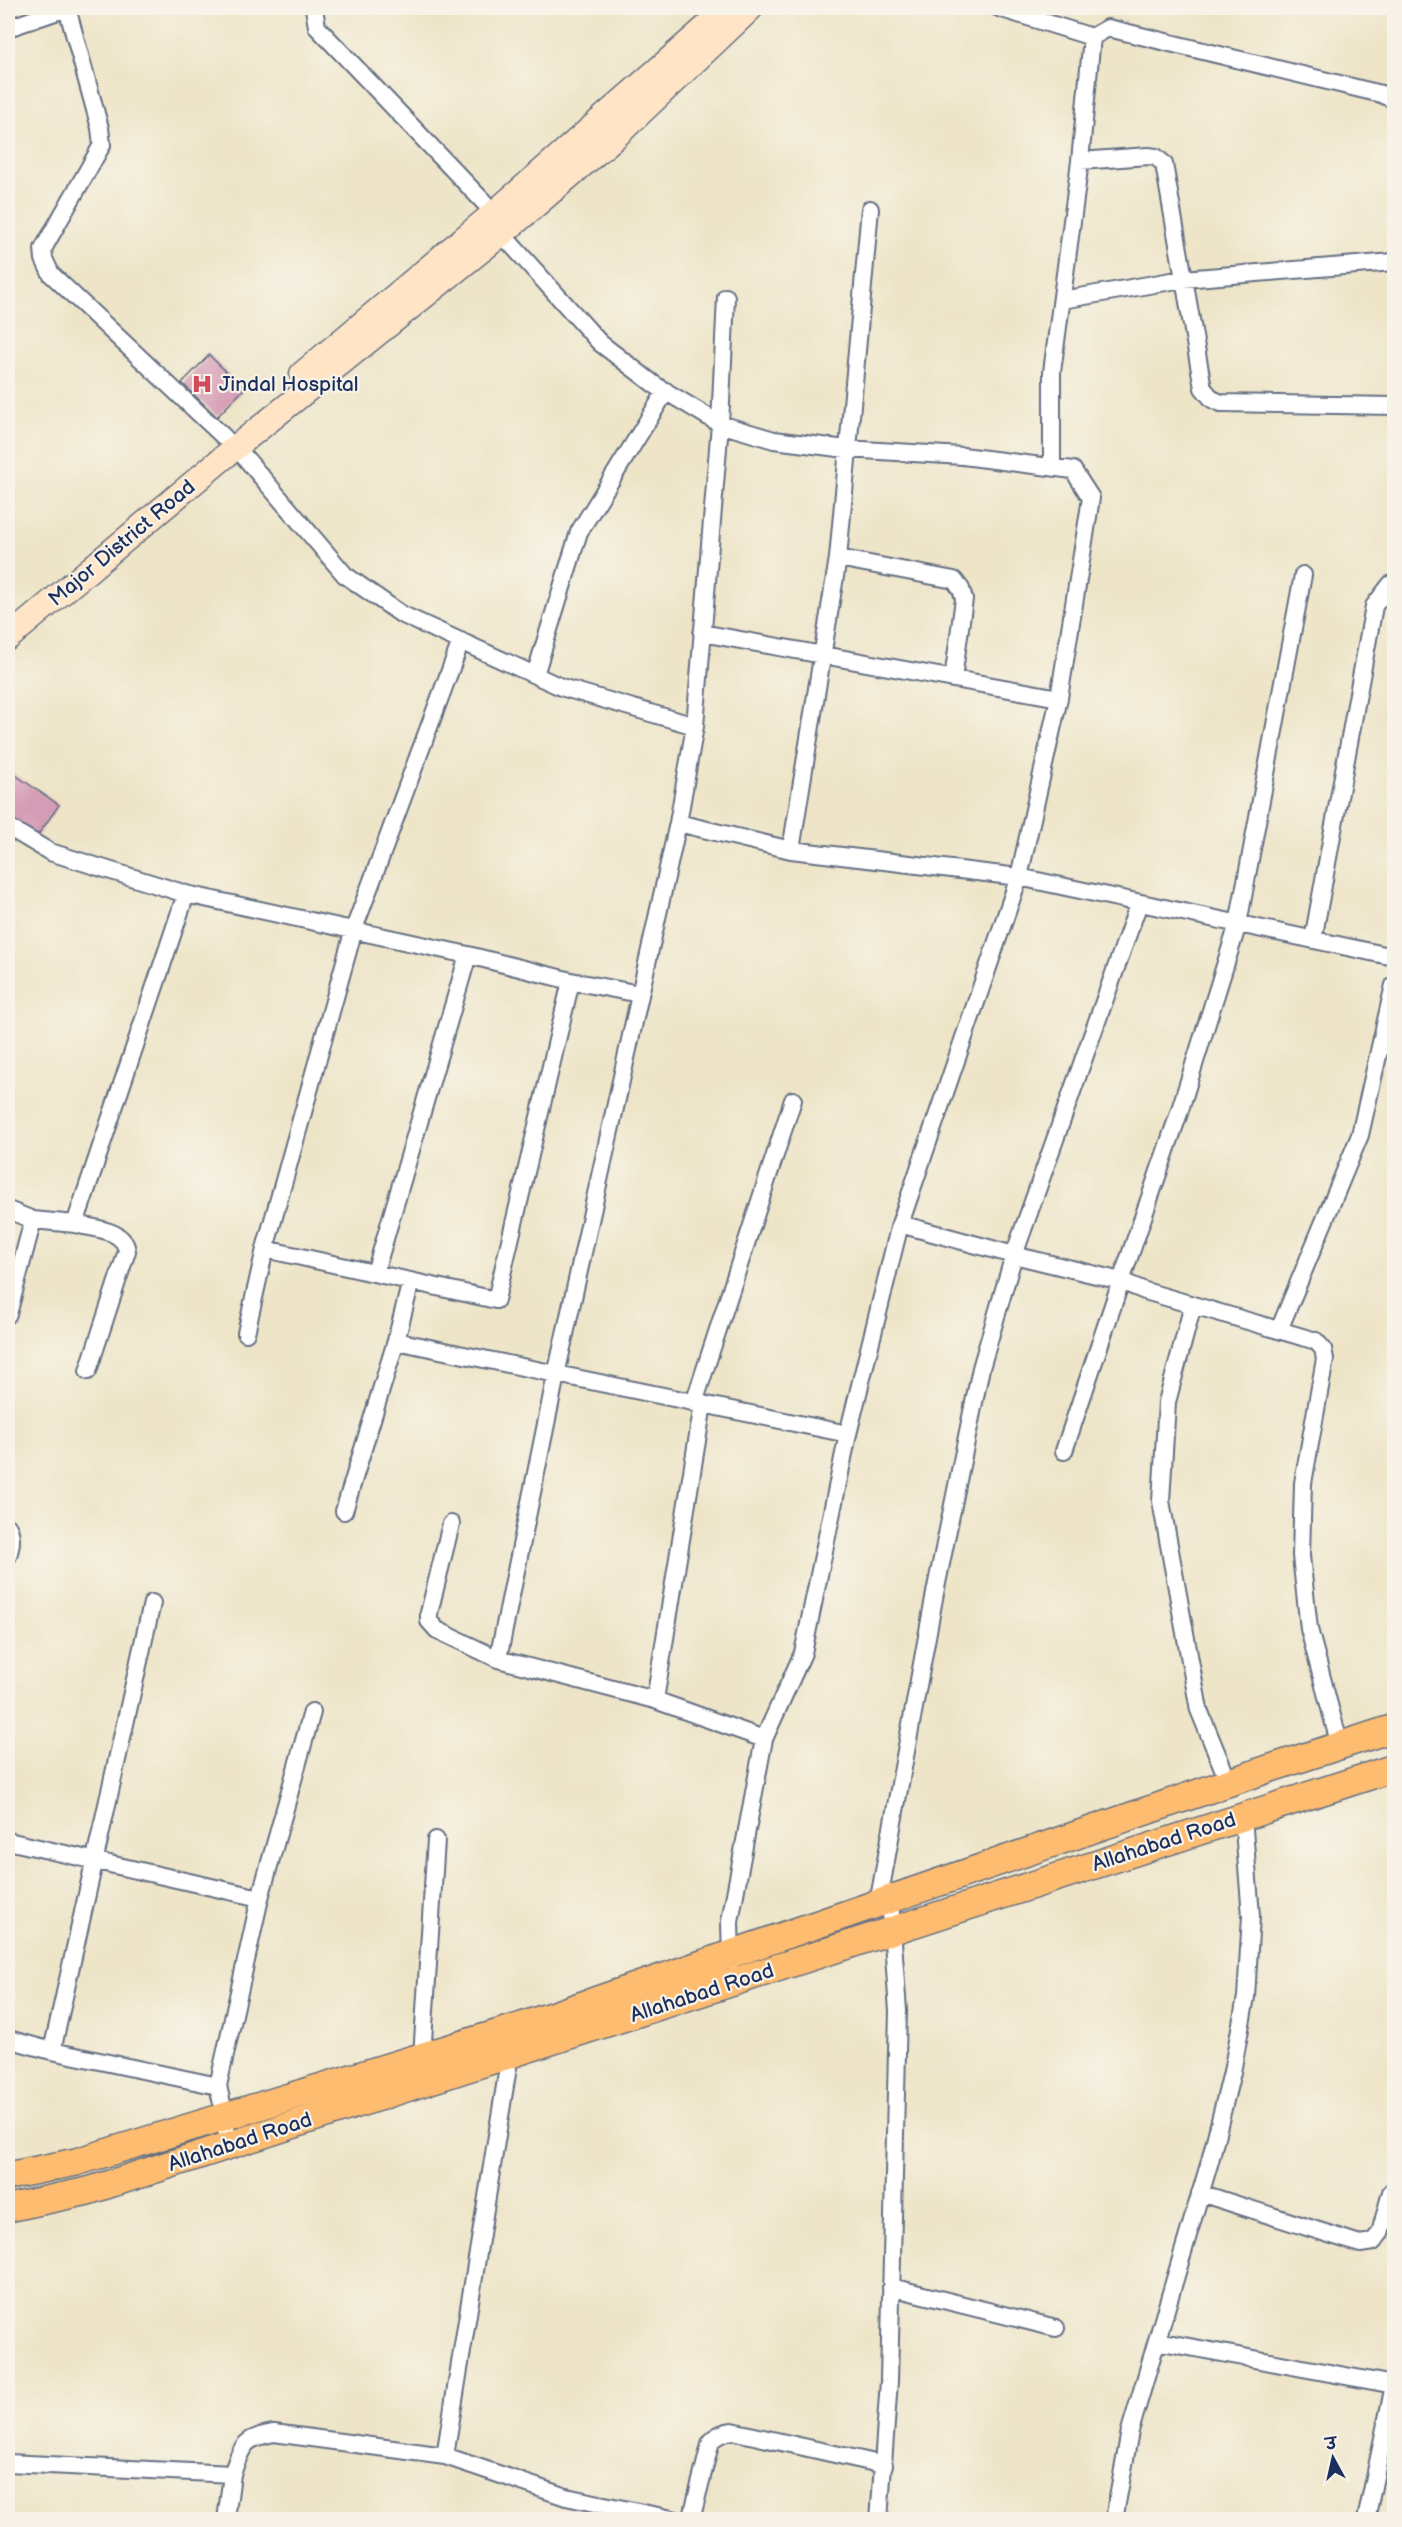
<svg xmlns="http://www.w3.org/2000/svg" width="1402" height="2527" viewBox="0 0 1402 2527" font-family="'Balsamiq Sans','Playpen Sans Deva',sans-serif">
<rect width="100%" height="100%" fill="#f7f3e8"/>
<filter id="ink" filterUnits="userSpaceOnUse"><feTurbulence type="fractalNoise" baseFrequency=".0167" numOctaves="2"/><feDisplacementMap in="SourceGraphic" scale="12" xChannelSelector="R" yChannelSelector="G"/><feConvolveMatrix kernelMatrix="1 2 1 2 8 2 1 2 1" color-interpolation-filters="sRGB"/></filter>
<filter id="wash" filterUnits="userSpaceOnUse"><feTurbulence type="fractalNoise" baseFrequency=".008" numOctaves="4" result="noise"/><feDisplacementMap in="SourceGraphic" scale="24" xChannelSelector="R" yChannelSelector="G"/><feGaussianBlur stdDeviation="1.35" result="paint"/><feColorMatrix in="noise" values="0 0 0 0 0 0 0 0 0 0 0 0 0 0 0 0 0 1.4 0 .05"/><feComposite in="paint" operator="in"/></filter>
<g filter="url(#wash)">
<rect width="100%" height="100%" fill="#eee5c8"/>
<g id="blocks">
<path fill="#d59db5" d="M209,355l35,34 -27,28 -35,-34z
M8,770l51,35 -24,34 -27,-19z"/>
</g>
</g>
<g filter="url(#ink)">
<use href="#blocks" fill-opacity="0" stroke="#656f83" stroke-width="1.5"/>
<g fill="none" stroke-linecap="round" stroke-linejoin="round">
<g stroke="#656f83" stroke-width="20">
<path id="street" d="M67,8l33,120 2,17 -59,104 1,10 7,15 174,164
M314,8l3,19 183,192
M999,8l93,29
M8,28l59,-20
M1080,161l68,-5 8,1 8,7 39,224 9,11 9,4 173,3
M502,234l98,109 55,42 65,39 54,16 72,9 117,7 110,14 18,28 -32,200 -40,179 -119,347 -52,210 -45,219 -39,86
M1062,300l121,-21 211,-17
M236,447l109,128 56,39 160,73 134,39
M1052,467v-95l28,-211 12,-124 16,-9 273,66 13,6
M838,558l116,22 7,9 3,10 -11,80
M1303,575l-65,349 -60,192 -57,165 24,10 171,50 7,8 2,10 -22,124 -2,73 8,73 31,117
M702,633l357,65
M535,675l44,-143 87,-141
M678,823l113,27 228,27 375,80
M8,827l42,25 136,42 282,61 103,26 -75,319 -231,-51
M791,850l47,-292 32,-349
M1313,940l61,-334 16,-21 4,-2
M571,981l69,13
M8,1210l25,10
M75,1224c19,5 49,5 52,27l-39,120
M900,1224l114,31 107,26 -57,170
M375,1273l93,-318
M1193,1305l-26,97 -6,99 38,209 30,73
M8,1314l25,-94 42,4 111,-330
M1279,1330l81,-195 34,-150
M246,1333l19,-84 89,-320 107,-288
M396,1341l15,-60
M694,1403l99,-303
M344,1511l52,-170 452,93
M451,1524l-22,89v8l8,9 61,29 157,41 109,39 -34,182 1,40
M8,1527c5,10 3,19 0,29
M498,1659l58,-284 122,-552 17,-97 25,-302 6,-127
M655,1700l48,-296
M8,1841l252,57
M878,1904l57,-311 46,-225 33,-113 125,-352
M8,2039l44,12 166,35 7,31 3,28
M52,2051l100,-448
M422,2057l14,-217
M218,2086l42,-188 52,-186
M1200,2193l160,51 13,-2 7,-9 11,-41 3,-2
M891,2287l165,41
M1157,2341l237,44
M445,2456l121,41 111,23
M8,2463l224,11c10,-27 10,-36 42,-41l171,23 65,-401
M226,2520l6,-46
M691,2520l20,-79c6,-6 12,-9 21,-10l152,34
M879,2520l10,-139 9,-370 -8,-111
M1114,2520l16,-89 80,-270 22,-89 14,-75 5,-81 -8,-99
M1366,2520l28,-135"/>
</g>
<g stroke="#656f83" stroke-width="27">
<path id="secondary" d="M302,374l192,-161 234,-205
M8,638l228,-191 273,-219 105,-90 137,-130"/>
</g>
<g stroke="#656f83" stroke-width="30">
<path id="primary" d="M8,2176l68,-14 446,-136 746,-257 126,-41
M8,2208l80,-17 1306,-423"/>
</g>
<use href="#street" stroke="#fff" stroke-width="16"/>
<use href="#secondary" stroke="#ffe4c6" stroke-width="24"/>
<use href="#primary" stroke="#febc70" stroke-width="27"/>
</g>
</g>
<defs>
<g id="hospital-bare" transform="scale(1.62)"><path d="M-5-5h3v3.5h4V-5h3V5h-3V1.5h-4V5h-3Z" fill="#d1495b" stroke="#f7f3e8" stroke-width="2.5" paint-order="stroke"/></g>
</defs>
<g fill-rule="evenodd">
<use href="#hospital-bare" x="202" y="384"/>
</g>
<g text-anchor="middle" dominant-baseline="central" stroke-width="4.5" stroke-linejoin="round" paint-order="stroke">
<g font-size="21" fill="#1b2f5e" stroke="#f7f3e8" text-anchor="start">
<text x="219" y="384">Jindal Hospital</text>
</g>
<g font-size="21" fill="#1b2f5e" stroke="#f7f3e8">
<text transform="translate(122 543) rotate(-40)">Major District Road</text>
<text transform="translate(1164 1842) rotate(-18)">Allahabad Road</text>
<text transform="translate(702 1993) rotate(-18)">Allahabad Road</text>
<text transform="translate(240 2142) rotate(-18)">Allahabad Road</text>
</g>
</g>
<rect width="1402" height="2527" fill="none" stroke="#f7f3e8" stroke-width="30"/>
<g transform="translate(1333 2458) rotate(352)" stroke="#f7f3e8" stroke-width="4.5" paint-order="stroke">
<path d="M0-4.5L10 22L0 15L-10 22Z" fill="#1b2f5e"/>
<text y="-9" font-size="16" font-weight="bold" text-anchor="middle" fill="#1b2f5e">उ</text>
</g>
</svg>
